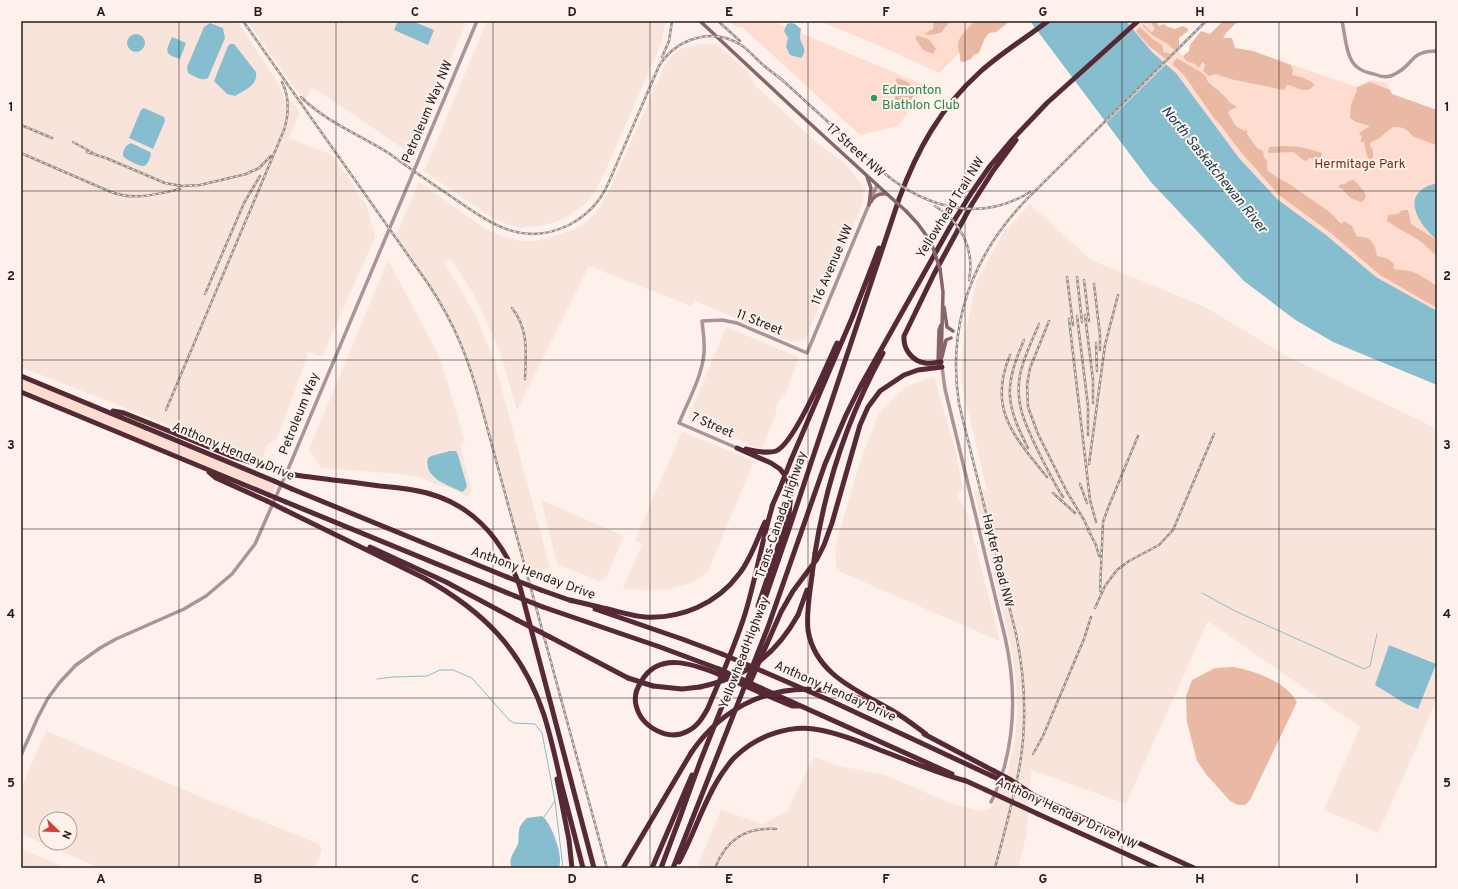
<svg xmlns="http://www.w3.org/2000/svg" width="1458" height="889" viewBox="0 0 1458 889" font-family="Overpass,sans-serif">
<rect width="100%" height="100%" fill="#fef0eb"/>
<path fill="#f9e4db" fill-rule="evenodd" d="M21,21h216l40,60 7,19 6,-1 10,13 -11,26 43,17 35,51 8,31 -52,118 -4,1 -10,-4 -32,87 -10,6 -4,13 -77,-26 -165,-65z
M247,21h220l-57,132 -98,-66 -6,12 -10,-9z
M487,21h179l-5,23 -57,130 -10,19 -10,12 -19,13 -16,6 -15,3 -14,1 -15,-5 -11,-4 -70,-48z
M700,44h16l32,28 8,14 60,56 29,21 20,26 -3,16 -57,135 -13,2 -97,-41 -4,5 -102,-40 -72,144 -17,-58 -26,-57 -13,-20 -11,-16 -6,4 14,22 19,33 16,40 7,24 50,186 -22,3 -54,-196 -11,-31 -21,-41 -46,-67 23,-54 68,48 18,7 16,4h15l37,-11 13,-8 12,-12 12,-21 56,-127 11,-12z
M1030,204l61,56 112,46 84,50 150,73v269l-23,55 -36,80 -54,-23 36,-83 -152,-106 -82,183 -94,-34 -3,16 -2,47 -9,35h-321l24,-58 42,14 24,-13 27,-54 21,8 50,10 65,28 29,8 11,-2 5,-8 14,-34 6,-27 2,-27 -1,-32 -5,-34 -37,-157h13l-26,-110 2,-35 13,-62 27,-50z
M388,260l49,92 11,32 17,58 -5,2 12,48 -5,5 -17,-9 -17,-5 -12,-6 -19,-3 -81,-6 -12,-19z
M726,327l73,30 -14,38 -3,-1 -7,16 2,1 -15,37 -14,-3 -1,-2 -59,-25z
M934,377l22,76 7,36 -6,6 10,18 33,128 -164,-71 -1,-23 25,-85 19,-49 28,-27z
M684,432l70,29 -8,19 -38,92 -16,11 -23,6 -23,1 -23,-1 19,-45 -7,-4 46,-106z
M541,500l83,36 -18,42 -6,3 -43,-17z
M46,731l157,67 116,46 3,6 -7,18h-215l-79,-34v-46zM46,819h24v24h-24z
M21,849l45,19h-45z"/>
<path fill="#fedccf" d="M730,21h42l154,65 -28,40 -38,9 -118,-108h-6z
M820,21h175l-23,19 -33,33 -43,-20z
M1126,21h28l29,35 52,-8 18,3 103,36 14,-7 17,3 5,11 45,16v201l-61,-34 -50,-42 -49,-36 -38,-41 -63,-85 -24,-21z
M21,379l19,7 236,99 -4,8 -251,-104z"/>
<path fill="#eab9a4" d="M934,21h16l-9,12 -11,2 -6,-1 9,-5z
M974,21h21l3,2 2,-2h10l-14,11 -7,1 -4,5 -6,15 -5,2 -3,4 -8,3 -3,-1c1,-5 -1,-8 -2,-13 -2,-10 10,-19 16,-27z
M1150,21h6l3,5 5,-2 4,3 7,2 8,-3 5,3v2l-9,7v8l-5,4 -6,-6 -16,-9 -9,-9v-2l8,8h1l3,-3z
M1223,21h15l-12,12 -3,5h9l3,10 18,3 38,14 2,5 -1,5 9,2 11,5 2,3c-8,11 -17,1 -27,0l-3,5 -54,-11 -14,-5 -7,2 -6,-5 2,-6 -2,-3 -2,2 -1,3h-3l-2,-3 -9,-3 -3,-5 6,-5 1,-6 11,-14 9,3z
M1140,27l14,13 8,5 2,8 3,-1 3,2 -4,5 -17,-13 -13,-15z
M917,36c12,2 12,3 19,13l-3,5 -10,-4 -8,-12z
M1177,58c10,7 21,11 30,19l-1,2c6,8 10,8 16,15 5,4 7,10 14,12v2l-6,2 -2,3 8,13 8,5 3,-1v4l10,14 6,3 1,6 3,4v9l11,8 10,5 43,30 8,9 3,2 2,-3 8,5 5,11c14,-2 18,7 20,19 7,1 13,3 17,8l-1,4 4,2c15,-2 28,8 40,16v22l-57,-33 -49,-42 -52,-38 -39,-44 -18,-24 -8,-9 -30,-43 -12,-11z
M897,78c9,3 18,6 18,16l-11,16 -3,1 -6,-7 1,-24z
M1370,82l20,8 2,4 45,16 -1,35 -24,-9c-5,-8 -9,-9 -19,-9l-15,12 -7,3 -1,4 3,4v7l-3,3 -3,-4 -3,-14h-4l2,-5 -3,-4 11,-7 -14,-4 -6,-4 1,-13 6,-15 -1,-2z
M1285,146l16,1 21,6 -1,4 -3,2 -9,-1 -2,3 -4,-1 -9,-8 -26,1 1,-6z
M1354,180l10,11 2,6 -4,5c-8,-2 -15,-5 -18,-12l-6,-3 3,-3h5l2,-3z
M1402,210h6l3,14 26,16v16c-7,-5 -12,-12 -20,-17 -10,-6 -20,-11 -30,-18l1,-6 10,-1z
M1234,667c23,5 51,14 63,35l-47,98 -5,5h-7l-8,-4 -24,-27 -9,-13 -10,-39 -1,-26 6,-16 23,-12z"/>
<path fill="#86becf" d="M398,21h14l22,9 -6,15 -34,-15z
M1030,21h96l26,31 24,21 63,85 38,41 49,36 50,42 61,34v74l-104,-43 -39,-23 -50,-38 -94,-100z
M210,23l13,5 2,10 -17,40c-6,4 -14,-2 -20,-5l-1,-6 17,-40z
M791,23l4,1 6,5c0,2 -1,5 -1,7 0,9 9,13 1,22l-11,-3 -4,-8 2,-9 -4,-7 3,-7z
M127 43a9 9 0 1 1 18 0a9 9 0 1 1-18 0Z
M172,37l14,6 -6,16c-17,-5 -14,-8 -8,-22z
M230,44h4l22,28c2,14 -11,18 -21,24l-8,-2 -13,-13 14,-35z
M144,108l20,9 1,4 -12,28 -24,-11 12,-28z
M131,143l19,9 1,2c-1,3 -2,10 -7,12 -4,1 -19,-7 -21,-10 0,-6 2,-11 8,-13z
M1437,183v57c-21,-18 -38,-48 0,-57z
M450,451h6l2,4 9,31 -3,5 -2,1c-14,-7 -39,-14 -34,-34l3,-2z
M1389,645l47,19 -18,45 -12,-5 -31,-19z
M542,816c8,5 18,32 18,43 0,3 0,6 -1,9h-47c-5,-8 3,-17 6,-24 1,-4 0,-8 1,-13 0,-5 4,-9 8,-13z"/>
<path fill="#fef0eb" d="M1165,61l2,2 -62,61 -1,-1z"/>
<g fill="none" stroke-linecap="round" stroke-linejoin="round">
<path stroke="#86becf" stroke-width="1" d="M1202,593l33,18 129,58 6,-3 7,-32
M377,679l16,-2 34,-1 13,-6h13l19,8 37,42 5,3 21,1 7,9 13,68 -11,16
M555,801l8,67"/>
<path stroke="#ab9397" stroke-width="3.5" d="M1342,21c3,13 4,38 15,46 5,4 11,6 17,7 7,3 15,4 21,0 20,-10 14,-23 42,-23
M942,367l3,22 60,248c10,44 11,87 -1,131 -4,11 -7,24 -13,34
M737,448l-58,-25c9,-22 23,-46 25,-70 1,-11 -1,-21 -2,-32l20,-1 15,3 70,30 70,-168
M21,755l17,-38 10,-19 12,-16 16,-17 24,-17 16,-9 68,-30 22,-13 26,-22 23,-30 34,-77 188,-446"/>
<path stroke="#86666b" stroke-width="3.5" d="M700,21l92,86 95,87
M867,177l4,11 -2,17
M871,202c3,-6 7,-9 15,-8
M906,211l12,13 13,18
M940,269l3,23 -2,71
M944,307l3,20 6,4
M942,357l4,-17 5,-2
M938,364l1,-34 2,-5"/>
<path stroke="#552a34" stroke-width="5" d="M941,362c-5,0 -10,2 -16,1 -13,-2 -22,-14 -21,-27l30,-62 38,-70 21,-33 23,-31
M21,376l253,105
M21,392l248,103
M113,411l11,2 107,43 48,15
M737,448l34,15 9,6 7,9 4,14 -2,22 -31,92
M746,449c9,2 21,5 30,2 19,-8 51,-87 61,-108
M791,460l61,-142 27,-70
M209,472l7,6 51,23
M295,475c28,4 56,7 85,11 11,1 22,2 33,4 55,9 89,46 107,97l74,281
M292,489l215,88
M286,502l229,94
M772,506l8,-18
M285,510l139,68c59,33 98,71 120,137 7,22 12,45 17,68 7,28 15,57 22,85
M370,547l76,35 71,38
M815,553c11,-70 34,-138 68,-200
M812,575c-2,18 -6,37 -4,55 7,45 51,61 85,81 12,7 22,15 33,23
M541,590l31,11
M570,600c11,3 22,5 33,8 14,3 28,8 42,9 36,2 72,-13 94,-43 12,-15 18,-35 26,-52
M543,607l117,40 59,22
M595,609l87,30 40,15
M798,615l9,-25
M550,637l78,41
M762,671l67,29 163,76
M718,674c-25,-10 -60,-23 -77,8 -4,6 -7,15 -5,23 5,22 32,37 52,26 10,-5 15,-14 20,-23 13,-31 27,-62 37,-94 11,-36 17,-74 28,-110
M749,685l32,-73 12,-21 24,-32 7,-14 8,-22 28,-98 8,-18 12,-16 24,-16 14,-5 24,-3
M653,686l29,3 18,-2
M761,688l191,86
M759,692l33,14h8
M835,692l23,6 37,18
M924,734l70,37
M557,779l12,61 3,28
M964,780l22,10
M1035,796l159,72
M1038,814l119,54
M679,862c16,-29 25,-63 44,-90 4,-5 8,-12 13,-16 22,-21 55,-32 84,-26 21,4 41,12 60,20 29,11 57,23 86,31
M623,868l68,-115
M652,868l40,-93
M661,868l18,-48 21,-58 67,-169 20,-58 112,-336c18,-49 41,-91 81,-127 21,-19 46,-34 68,-51
M673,868l95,-241 57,-163 21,-49 14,-28 90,-160 22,-35 18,-26 21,-25 36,-38 91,-82"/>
<g stroke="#988f8b" stroke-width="2.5">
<path id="rail" d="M243,21l186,264c26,39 40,75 52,120l126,463
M718,21l22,20
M662,57l7,-16 3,-20
M779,77l105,96c42,35 97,50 146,19
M301,97c25,25 59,38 89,57 20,15 41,29 62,43 38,26 70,51 117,28 17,-9 31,-23 39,-41l51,-118c18,-28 53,-39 82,-21 8,5 14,13 21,19 7,6 14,11 21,17
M21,125l31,13
M73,142l20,11
M87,152l19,6 59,25 17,3 18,-1 46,-11 13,-6 12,-12
M23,154l88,38c24,9 46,2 69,-3
M935,206c26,15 40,44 34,74
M1067,277l6,48
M1077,277l5,45
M1084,280l5,41
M1094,284l6,51v15
M205,294l39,-91 16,-27
M512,308c17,21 14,45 13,71
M1085,315l8,65v23
M1077,316l11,90v29
M1069,319l21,181 6,22
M1049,321l-19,47 -3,17 1,22 10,27 29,58 17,28 7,15
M1039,324c-7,17 -16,34 -19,51 -6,31 8,55 21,82 7,13 13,27 22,40
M1024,340c-20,47 -19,63 4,108
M1096,343l1,28
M1010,355c-23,55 5,82 37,122
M166,410l118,-280c5,-16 6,-32 -2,-48
M1089,464l16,-119 13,-50
M1080,484l7,19
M1053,493l22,20
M1088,530l8,15 3,11
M1100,591l3,-69 5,-14 30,-72
M1095,608l10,-22 12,-16 12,-9 30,-16 14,-15 41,-96
M1033,754l10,-18 41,-97 7,-22
M715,868c11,-28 30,-41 61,-39
M995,868c9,-34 19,-69 25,-104 7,-43 5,-87 -4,-130l-57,-230c-12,-79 13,-148 68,-205l179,-178"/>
</g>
<use href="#rail" stroke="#fef0eb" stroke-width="1" stroke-dasharray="3" stroke-linecap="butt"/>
<path stroke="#86666b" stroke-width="3.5" d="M887,194l19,17
M931,242l9,27"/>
<path stroke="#552a34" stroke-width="5" d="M279,471l16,4
M274,481l18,8
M780,488l11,-28
M269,495l17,7
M267,501l18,9
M812,575l3,-22
M507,577l34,13
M515,596l28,11
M517,620l33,17
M722,654l40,17
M719,669l42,19
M718,674l41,18
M628,678l25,8
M700,687c46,-10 75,-31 98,-72
M691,753c33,-49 86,-72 144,-61
M994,771l17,9 24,16
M992,776l28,13
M986,790l52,24"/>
</g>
<path fill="none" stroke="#231e1c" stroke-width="1" stroke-opacity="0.55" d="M179,21v847M336,21v847M493,21v847M650,21v847M808,21v847M965,21v847M1122,21v847M1279,21v847M21,191h1416M21,360h1416M21,529h1416M21,698h1416"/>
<circle fill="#2e9e5b" stroke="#fef0eb" stroke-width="1.5" cx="874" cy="98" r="4"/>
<g text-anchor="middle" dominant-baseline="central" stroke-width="4" stroke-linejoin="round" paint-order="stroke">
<g font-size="13" fill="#27864d" stroke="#fef0eb" text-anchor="start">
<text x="882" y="91">Edmonton<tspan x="882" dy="15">Biathlon Club</tspan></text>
</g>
<g font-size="13" fill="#231e1c" stroke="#fef0eb">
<text transform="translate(428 112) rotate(-67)">Petroleum Way NW</text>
<text transform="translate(855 151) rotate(42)">17 Street NW</text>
<text transform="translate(951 208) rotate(-58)">Yellowhead Trail NW</text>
<text transform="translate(833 265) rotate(-67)">116 Avenue NW</text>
<text transform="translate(759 323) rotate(22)">11 Street</text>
<text transform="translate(300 414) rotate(-68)">Petroleum Way</text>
<text transform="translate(712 426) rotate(23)">7 Street</text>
<text transform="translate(233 452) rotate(23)">Anthony Henday Drive</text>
<text transform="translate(782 515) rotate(-71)">Trans-Canada Highway</text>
<text transform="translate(997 561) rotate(76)">Hayter Road NW</text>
<text transform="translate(533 574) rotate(20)">Anthony Henday Drive</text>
<text transform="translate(745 653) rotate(-69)">Yellowhead Highway</text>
<text transform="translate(835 692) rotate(24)">Anthony Henday Drive</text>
<text transform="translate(1066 814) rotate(25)">Anthony Henday Drive NW</text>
</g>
<g font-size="13" fill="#6f3418" stroke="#fef0eb">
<text x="1360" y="165">Hermitage Park</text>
</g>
<g font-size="14" font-style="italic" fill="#0e424e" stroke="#fef0eb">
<text transform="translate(1214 170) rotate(51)">North Saskatchewan River</text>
</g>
</g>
<rect width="1458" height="889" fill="none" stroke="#fef0eb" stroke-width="44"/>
<g transform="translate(58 831) rotate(113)"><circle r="19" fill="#fef0eb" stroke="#a69c98"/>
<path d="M0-3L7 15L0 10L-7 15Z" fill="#cf4235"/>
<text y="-6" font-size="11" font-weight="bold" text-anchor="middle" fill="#231e1c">N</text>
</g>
<rect x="22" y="22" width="1414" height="845" fill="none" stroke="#231e1c" stroke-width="1.5"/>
<g font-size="13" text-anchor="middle" font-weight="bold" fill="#231e1c">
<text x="101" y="16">A</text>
<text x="258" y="16">B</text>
<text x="415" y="16">C</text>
<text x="572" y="16">D</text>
<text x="729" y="16">E</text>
<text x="886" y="16">F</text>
<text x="1043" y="16">G</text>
<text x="1200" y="16">H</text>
<text x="1357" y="16">I</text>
<text x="11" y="111">1</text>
<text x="1447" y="111">1</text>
<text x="11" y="280">2</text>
<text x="1447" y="280">2</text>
<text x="11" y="449">3</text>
<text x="1447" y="449">3</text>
<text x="11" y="618">4</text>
<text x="1447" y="618">4</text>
<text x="11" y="787">5</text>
<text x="1447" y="787">5</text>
<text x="101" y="883">A</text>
<text x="258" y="883">B</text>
<text x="415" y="883">C</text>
<text x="572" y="883">D</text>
<text x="729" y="883">E</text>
<text x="886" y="883">F</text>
<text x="1043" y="883">G</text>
<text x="1200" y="883">H</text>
<text x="1357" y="883">I</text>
</g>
</svg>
